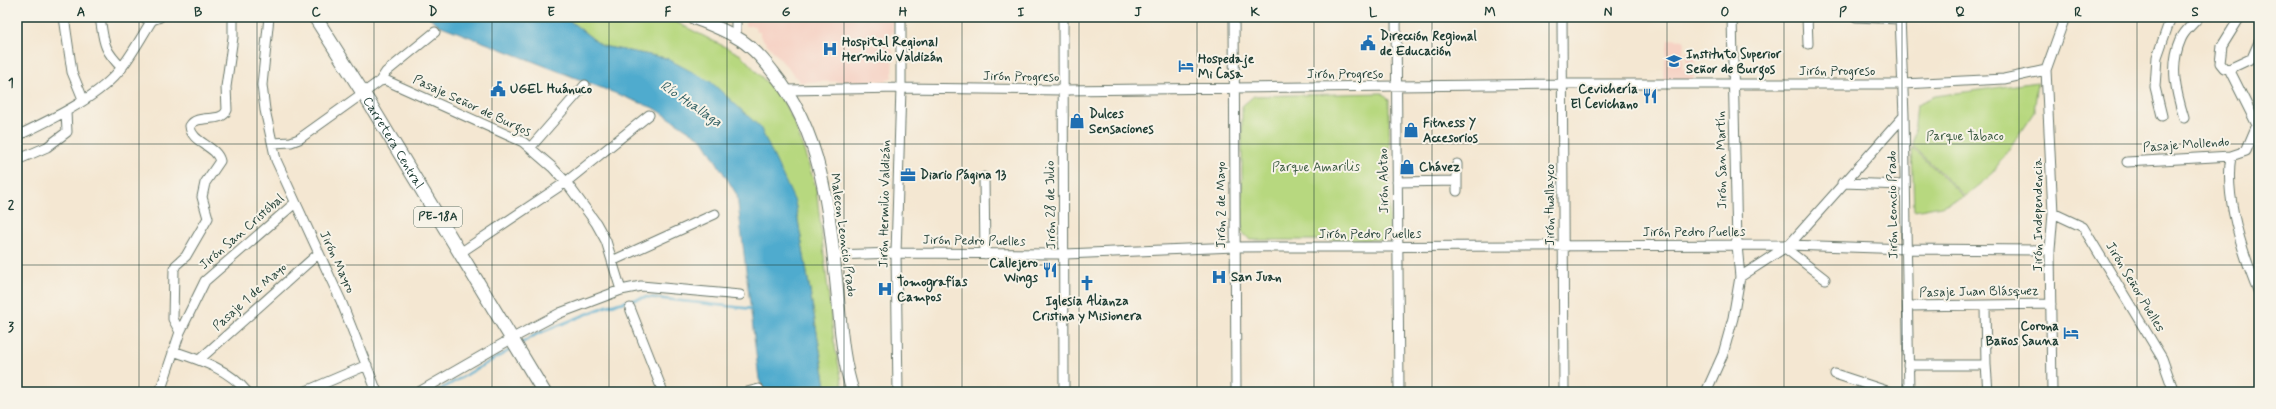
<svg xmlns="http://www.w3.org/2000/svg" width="2276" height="409" viewBox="0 0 2276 409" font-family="Mynerve,sans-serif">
<rect width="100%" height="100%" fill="#f7f3e8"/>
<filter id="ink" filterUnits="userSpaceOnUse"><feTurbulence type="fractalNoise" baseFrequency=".025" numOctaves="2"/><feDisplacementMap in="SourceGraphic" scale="8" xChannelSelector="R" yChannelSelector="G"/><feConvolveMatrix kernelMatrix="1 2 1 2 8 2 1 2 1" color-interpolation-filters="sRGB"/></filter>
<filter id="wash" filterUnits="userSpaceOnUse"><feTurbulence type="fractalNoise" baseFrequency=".012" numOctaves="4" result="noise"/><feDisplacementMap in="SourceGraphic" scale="16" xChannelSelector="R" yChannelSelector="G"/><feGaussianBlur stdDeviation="0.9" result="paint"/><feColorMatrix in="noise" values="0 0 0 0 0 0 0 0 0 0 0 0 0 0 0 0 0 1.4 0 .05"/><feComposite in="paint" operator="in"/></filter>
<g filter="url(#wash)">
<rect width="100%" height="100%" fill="#f4e7d2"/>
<path fill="#f6d2c4" d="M745,17h147l1,15 -10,10 10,9 -1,26 -6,4 -86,1 -40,-46v-4h-4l-1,-6h-10z
M1668,39l16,1 -2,29h4v-17h11l-4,29h-30z"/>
<path fill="#b7d87f" stroke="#6b8a5a" d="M565,17h101l75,38 41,44 13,25 21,63 18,154 10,51h-17l-32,-190 -129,-144 -64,-12z
M2038,82l-4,30 -43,63 -26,21 -52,-50 4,-42 18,-8z
M1382,93l7,7 1,132 -7,8h-132l-9,-7v-127l12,-10z
M1912,147l52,50 -23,9 -27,5z"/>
<path fill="#50abce" stroke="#387481" d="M429,17h136l37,29 64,12 45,24 49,45 35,75 32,190h-63l-5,-13 -22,-184 -34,-55 -47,-31 -217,-84z"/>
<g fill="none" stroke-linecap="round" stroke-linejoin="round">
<path stroke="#50abce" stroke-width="2.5" d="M520,344l17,-10 70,-28 39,-9 107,12
M436,392l76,-43"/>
</g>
</g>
<g filter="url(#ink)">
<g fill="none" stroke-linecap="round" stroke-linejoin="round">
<g stroke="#6a786b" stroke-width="11">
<path id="minor" d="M64,17l8,55 11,27
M100,17c4,26 3,32 22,51
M141,17l11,3
M269,17l-7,68 3,25 11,50 65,141 36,91
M736,17v20
M1063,17l1,375
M1234,17l2,375
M1396,17l3,375
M1562,17l2,375
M1807,17l1,27
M1856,17l44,2
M1900,17l4,99 5,276
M2252,58l7,-16
M2229,69l-5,-1 -4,-5 2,-17 18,-29
M2229,69l30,-14
M380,81l6,-9 49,-40
M787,90l114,-2 162,2 500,-6h340l101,-5 42,-9
M2162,116l-7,-29 2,-30 14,-40
M2184,118c-8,-26 -15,-52 -3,-79 3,-8 12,-15 18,-22
M17,136c33,-16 83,-39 105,-69 11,-14 20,-31 30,-47l8,-3
M273,143l18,-1 8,-3 81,-58 5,-1 138,62 29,25 14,15 30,41 10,18 15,49
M530,148l55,-63
M2231,156c-7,41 12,98 28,137
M17,160l30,-13 20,-15 -1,-20
M2127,162l104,-6 15,-5 11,-26 -28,-56
M1457,164v27
M984,177l1,77
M1397,182l60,-1
M1842,183l63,2
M2053,213l30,14 79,131 12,34
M1785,248l40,31
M460,253l106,-71 83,-67
M833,255l63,-2 169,1 170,-7 554,-2 118,4 143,1
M612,261l103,-47
M1740,277l49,-32 115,-129
M1908,306l143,-2
M1985,306l1,59 2,27
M630,308l33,84
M180,332l-7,-13 1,-50 2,-4 10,-9 22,-38 -6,-21 3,-14 15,-22c-4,-16 -29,-18 -30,-35 7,-13 32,-2 37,-16l-1,-23 7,-50v-20
M173,351c27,9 56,18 74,41
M199,360l120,-107
M1908,365h78
M1835,374l55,18
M160,392l20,-60 25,-51 90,-78
M304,392l63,-27
M419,392l92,-53 49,-26 61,-23 20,-4 99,9
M747,392l12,-3
M898,392l-2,-139 5,-165v-71
M1706,392l17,-38 10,-36 7,-41 -3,-32 -5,-228
M2052,392l-2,-142 3,-37 -7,-143 19,-53"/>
</g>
<g stroke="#6a786b" stroke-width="14">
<path id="major" d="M692,17c14,6 31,12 44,20 15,8 27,22 37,35 52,64 57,149 65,227 3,32 5,63 15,93"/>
</g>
<g stroke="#6a786b" stroke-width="15">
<g id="highway">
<path id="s1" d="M315,17l55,87 174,288"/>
</g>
</g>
<use href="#minor" stroke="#fff" stroke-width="9"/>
<use href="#major" stroke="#fff" stroke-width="12"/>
<use href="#highway" stroke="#fff" stroke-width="13"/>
</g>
</g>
<path fill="none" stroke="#1f3d34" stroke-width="1" stroke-opacity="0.55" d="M139,17v375M257,17v375M374,17v375M492,17v375M609,17v375M727,17v375M844,17v375M962,17v375M1079,17v375M1197,17v375M1314,17v375M1432,17v375M1549,17v375M1667,17v375M1784,17v375M1902,17v375M2019,17v375M2137,17v375M17,144h2242M17,265h2242"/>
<defs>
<g id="civic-bare" transform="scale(1.2)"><path d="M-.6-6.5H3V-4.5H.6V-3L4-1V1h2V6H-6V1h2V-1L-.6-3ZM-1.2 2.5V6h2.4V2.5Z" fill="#1f6fb2" stroke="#f7f3e8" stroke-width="2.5" paint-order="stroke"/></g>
<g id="hospital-bare" transform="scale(1.2)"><path d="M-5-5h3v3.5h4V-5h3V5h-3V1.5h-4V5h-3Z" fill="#1f6fb2" stroke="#f7f3e8" stroke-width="2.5" paint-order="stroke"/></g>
<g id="university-bare" transform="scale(1.2)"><path d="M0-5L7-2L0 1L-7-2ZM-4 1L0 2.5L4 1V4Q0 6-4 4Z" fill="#1f6fb2" stroke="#f7f3e8" stroke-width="2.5" paint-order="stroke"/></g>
<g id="hotel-bare" transform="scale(1.2)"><path d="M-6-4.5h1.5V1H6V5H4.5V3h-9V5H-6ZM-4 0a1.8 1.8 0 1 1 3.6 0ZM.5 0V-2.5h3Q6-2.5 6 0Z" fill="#1f6fb2" stroke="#f7f3e8" stroke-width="2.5" paint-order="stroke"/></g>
<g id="restaurant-bare" transform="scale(1.2)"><path d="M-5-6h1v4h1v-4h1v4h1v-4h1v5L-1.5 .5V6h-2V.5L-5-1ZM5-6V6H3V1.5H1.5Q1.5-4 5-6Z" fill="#1f6fb2" stroke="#f7f3e8" stroke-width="2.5" paint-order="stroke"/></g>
<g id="shop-bare" transform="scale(1.2)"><path d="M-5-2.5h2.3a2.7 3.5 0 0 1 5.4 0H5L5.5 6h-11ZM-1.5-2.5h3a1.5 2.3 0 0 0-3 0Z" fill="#1f6fb2" stroke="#f7f3e8" stroke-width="2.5" paint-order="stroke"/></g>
<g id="office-bare" transform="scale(1.2)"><path d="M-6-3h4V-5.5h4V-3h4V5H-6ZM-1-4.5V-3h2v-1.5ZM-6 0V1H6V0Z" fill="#1f6fb2" stroke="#f7f3e8" stroke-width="2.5" paint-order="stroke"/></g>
<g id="church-bare" transform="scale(1.2)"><path d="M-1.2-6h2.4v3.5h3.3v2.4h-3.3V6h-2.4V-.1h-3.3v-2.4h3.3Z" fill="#1f6fb2" stroke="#f7f3e8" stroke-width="2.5" paint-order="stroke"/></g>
</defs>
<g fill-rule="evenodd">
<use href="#civic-bare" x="1368" y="43"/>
<use href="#hospital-bare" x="830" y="49"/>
<use href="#university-bare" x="1674" y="61"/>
<use href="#hotel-bare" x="1186" y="66"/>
<use href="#civic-bare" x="498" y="89"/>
<use href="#restaurant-bare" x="1650" y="96"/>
<use href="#shop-bare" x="1077" y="121"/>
<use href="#shop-bare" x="1411" y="130"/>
<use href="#shop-bare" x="1407" y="167"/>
<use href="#office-bare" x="908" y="175"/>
<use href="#restaurant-bare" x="1050" y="270"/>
<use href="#hospital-bare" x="1219" y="277"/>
<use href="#church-bare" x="1087" y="283"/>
<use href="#hospital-bare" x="885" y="289"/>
<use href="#hotel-bare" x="2071" y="333"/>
</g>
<g text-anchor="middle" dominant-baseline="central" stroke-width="4" stroke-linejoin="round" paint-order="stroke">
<rect fill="#f7f3e8" stroke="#60746a" stroke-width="1" x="414" y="207" width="48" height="20" rx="3"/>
<g font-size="12" font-weight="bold" fill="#1f3d34">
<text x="438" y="217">PE-18A</text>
</g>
<g font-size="13" font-weight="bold" fill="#1f3d34" stroke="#f7f3e8" text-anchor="start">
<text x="1380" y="36">Dirección Regional<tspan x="1380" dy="15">de Educación</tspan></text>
<text x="842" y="42">Hospital Regional<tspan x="842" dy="15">Hermilio Valdizán</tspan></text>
<text x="1686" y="54">Instituto Superior<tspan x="1686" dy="15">Señor de Burgos</tspan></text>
<text x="1198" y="59">Hospedaje<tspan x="1198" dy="15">Mi Casa</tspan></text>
<text x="510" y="89">UGEL Huánuco</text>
<text x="1638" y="89" text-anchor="end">Cevichería<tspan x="1638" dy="15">El Cevichano</tspan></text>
<text x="1089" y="114">Dulces<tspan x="1089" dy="15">Sensaciones</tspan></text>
<text x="1423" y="123">Fitness Y<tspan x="1423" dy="15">Accesorios</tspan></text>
<text x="1419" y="167">Chávez</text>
<text x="920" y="175">Diario Página 13</text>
<text x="1038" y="263" text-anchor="end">Callejero<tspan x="1038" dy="15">Wings</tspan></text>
<text x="1231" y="277">San Juan</text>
<text x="897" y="282">Tomografías<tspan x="897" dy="15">Campos</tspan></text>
<text x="1087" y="301" text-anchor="middle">Iglesia Alianza<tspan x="1087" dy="15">Cristina y Misionera</tspan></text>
<text x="2059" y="326" text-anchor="end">Corona<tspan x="2059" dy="15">Baños Sauna</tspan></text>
</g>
<g font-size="13" fill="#1f3d34" stroke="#f7f3e8">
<text x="1837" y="71">Jirón Progreso</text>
<text x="1345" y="74">Jirón Progreso</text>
<text transform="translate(1021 77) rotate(1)">Jirón Progreso</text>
<text transform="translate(472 106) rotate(25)">Pasaje Señor de Burgos</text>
<text stroke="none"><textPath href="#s1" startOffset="148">Carretera Central</textPath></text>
<text transform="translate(2186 145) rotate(-4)">Pasaje Mollendo</text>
<text transform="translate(1722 160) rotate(-91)">Jirón San Martín</text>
<text transform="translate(1384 181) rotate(-91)">Jirón Abtao</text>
<text transform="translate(885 204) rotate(-89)">Jirón Hermilio Valdizán</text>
<text transform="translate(1051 205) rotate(-91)">Jirón 28 de Julio</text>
<text transform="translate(1221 205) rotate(-90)">Jirón 2 de Mayo</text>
<text transform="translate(1550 205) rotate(-90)">Jirón Huallayco</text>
<text transform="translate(1893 205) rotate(-91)">Jirón Leoncio Prado</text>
<text transform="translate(2038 215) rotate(-90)">Jirón Independencia</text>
<text transform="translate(242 232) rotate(-41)">Jirón San Cristóbal</text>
<text x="1694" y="232">Jirón Pedro Puelles</text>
<text x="1370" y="234">Jirón Pedro Puelles</text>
<text transform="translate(843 235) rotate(82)">Malecon Leoncio Prado</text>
<text transform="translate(974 241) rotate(1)">Jirón Pedro Puelles</text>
<text transform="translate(337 262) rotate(65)">Jirón Mayro</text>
<text transform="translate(2135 287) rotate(59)">Jirón Señor Puelles</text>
<text transform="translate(1979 292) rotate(-1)">Pasaje Juan Blásquez</text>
<text transform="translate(250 297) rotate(-42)">Pasaje 1 de Mayo</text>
</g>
<g font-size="13" fill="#3d5c43" stroke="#f7f3e8">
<text x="1965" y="136">Parque Tabaco</text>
<text x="1316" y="167">Parque Amarilis</text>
</g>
<g font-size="14" font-style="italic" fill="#2e5e62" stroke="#f7f3e8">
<text transform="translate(691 104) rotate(34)">Río Huallaga</text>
</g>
</g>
<rect width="2276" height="409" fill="none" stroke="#f7f3e8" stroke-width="44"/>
<rect x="22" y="22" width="2232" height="365" fill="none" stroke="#1f3d34" stroke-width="1.5"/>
<g font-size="13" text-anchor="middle" font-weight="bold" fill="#1f3d34">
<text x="81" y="16">A</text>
<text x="198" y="16">B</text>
<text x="316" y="16">C</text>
<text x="433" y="16">D</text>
<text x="551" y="16">E</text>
<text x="668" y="16">F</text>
<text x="786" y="16">G</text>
<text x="903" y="16">H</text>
<text x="1021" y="16">I</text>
<text x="1138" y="16">J</text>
<text x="1255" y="16">K</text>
<text x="1373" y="16">L</text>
<text x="1490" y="16">M</text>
<text x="1608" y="16">N</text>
<text x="1725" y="16">O</text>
<text x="1843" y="16">P</text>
<text x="1960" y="16">Q</text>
<text x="2078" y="16">R</text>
<text x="2195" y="16">S</text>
<text x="11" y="87">1</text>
<text x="11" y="209">2</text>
<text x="11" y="331">3</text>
</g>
</svg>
